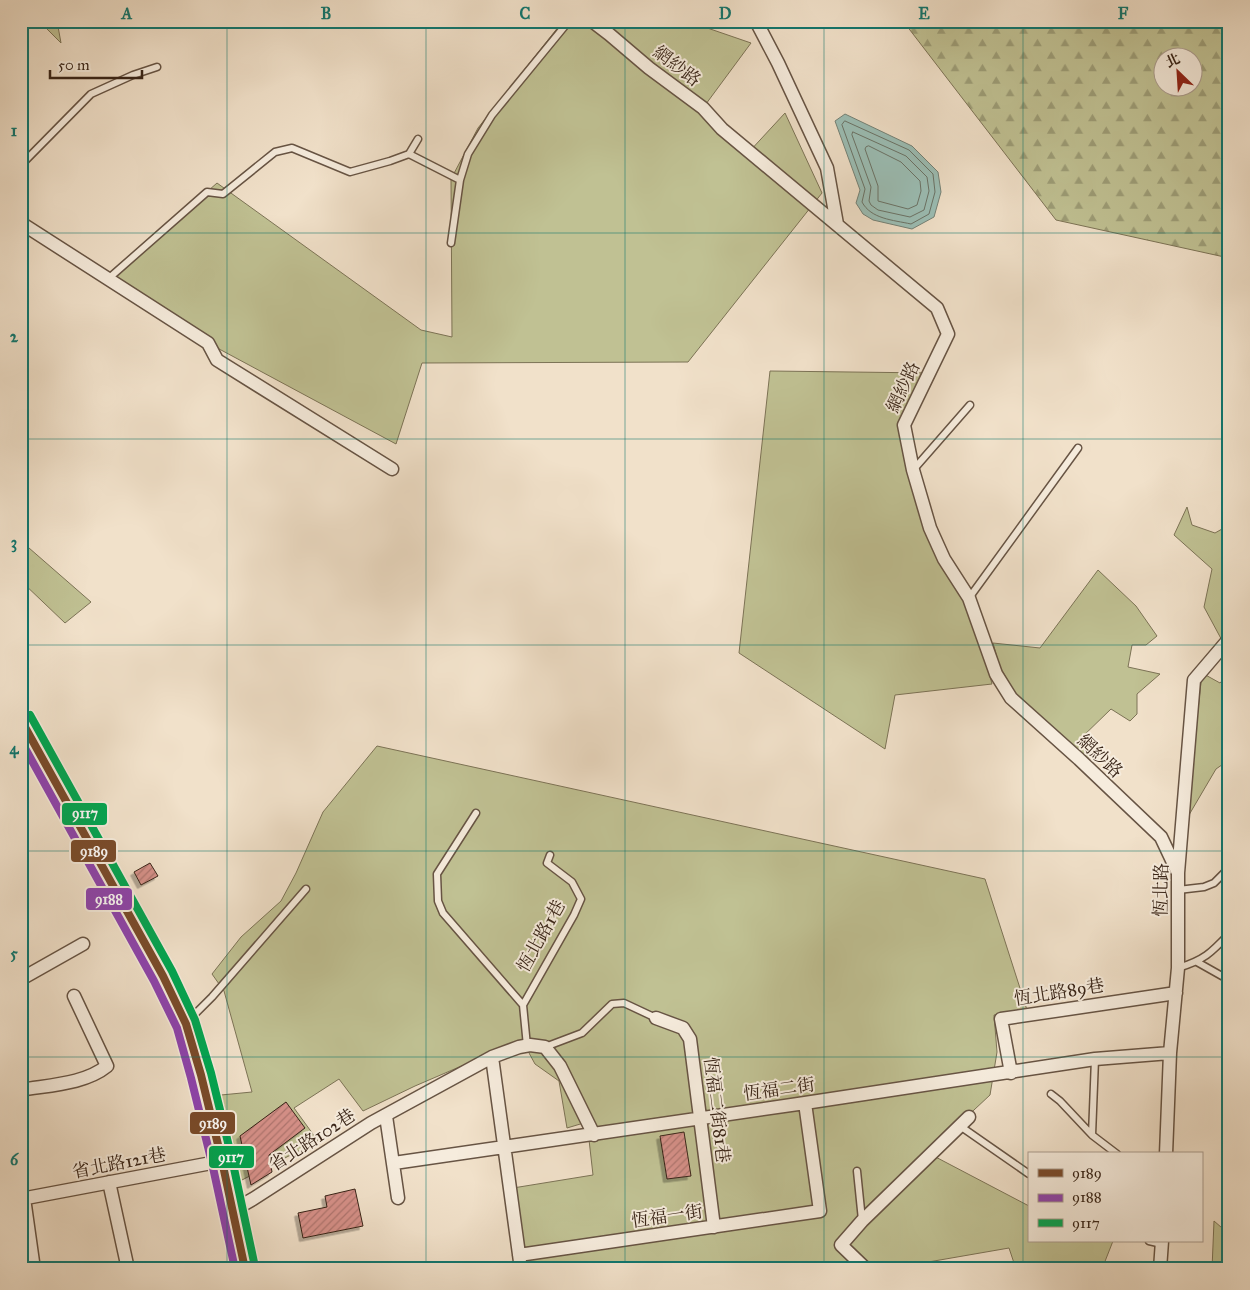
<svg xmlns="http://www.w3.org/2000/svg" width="1250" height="1290" viewBox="0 0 1250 1290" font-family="'IM FELL Great Primer','Noto Serif TC',serif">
<defs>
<pattern id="forest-firs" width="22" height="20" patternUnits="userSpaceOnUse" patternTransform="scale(1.25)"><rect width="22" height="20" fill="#c0c193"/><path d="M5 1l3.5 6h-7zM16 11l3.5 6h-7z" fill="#9d9d77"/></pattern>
<pattern id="building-hatch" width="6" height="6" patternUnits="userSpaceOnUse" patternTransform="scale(1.25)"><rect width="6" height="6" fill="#d59088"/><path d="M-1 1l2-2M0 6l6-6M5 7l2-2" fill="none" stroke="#ae756e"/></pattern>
<filter id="shadow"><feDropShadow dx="-3.5" dy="3.5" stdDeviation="0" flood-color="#0004"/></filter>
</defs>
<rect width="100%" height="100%" fill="#f1e1ca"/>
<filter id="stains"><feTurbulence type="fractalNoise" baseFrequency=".004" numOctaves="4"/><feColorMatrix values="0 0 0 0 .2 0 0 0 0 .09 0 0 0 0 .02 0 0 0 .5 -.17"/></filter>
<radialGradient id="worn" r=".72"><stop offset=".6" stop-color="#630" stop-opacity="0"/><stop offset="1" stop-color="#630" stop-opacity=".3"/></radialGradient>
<path fill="#c0c193" stroke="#7c7356" d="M39,21h18l4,22z
M563,21h124l64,22 -48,65 45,45 37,-40 37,80 -134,169 -266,1 -26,81 -188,-101 -100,-64 109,-96 204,147 31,7 -1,-158 27,-51z
M770,371l161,2 -27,52 9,45 50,120 6,8 23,86 -97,11 -10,54 -146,-96z
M1187,507l5,18 23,8 14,-8v114l-4,7 -21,-39 8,-38 -38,-34z
M21,541l70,61 -26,21 -44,-42z
M1098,570l38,36 21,30 -11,9h-14l-4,22 32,7 -23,20v20l-7,7 -19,-12 -33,32 14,10 -6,11 -65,-58 -22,-39 -6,-22 47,5z
M1202,673l18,10 9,-10v87l-13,9 -30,51z
M377,746l608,133 42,131 -33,5 3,37 -7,43 -62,58 101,53v35h84l-11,28h-86l-7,-21 -98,17 -4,4h-384l-10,-81 80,-13 -6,-53 -20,6 -8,-47 -24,-17 -13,-24 -107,46 -52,25 -24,-32 -45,29 24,33 -78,40 -4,-27 -15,-59 31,-3 -28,-101 -12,-17 29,-37 40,-36 15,-28 27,-61z
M1214,1221l15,13v35h-17z"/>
<path fill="url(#forest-firs)" stroke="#7c7356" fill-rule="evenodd" d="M903,21h326v237l-173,-38zM1162,58h30v30h-30z"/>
<path fill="#9bbeb5" stroke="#748176" d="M845,114l67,32 26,26 3,20 -7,25 -22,12 -39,-9 -10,-6 -7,-11 4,-13 -25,-69z"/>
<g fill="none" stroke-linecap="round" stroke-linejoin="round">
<path stroke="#6a7266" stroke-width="1" d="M845,121l64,29 24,24 2,18 -6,22 -18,10c-18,-4 -40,-5 -49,-22l3,-13 -23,-64z
M853,132l53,24 21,21 2,14 -5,19 -14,7 -32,-7 -7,-5 -2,-4 2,-14 -19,-52z
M869,146l32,16 19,19 1,10 -4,14 -9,4 -30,-8v-15l-13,-37 1,-2z"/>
</g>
<path fill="url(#building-hatch)" stroke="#392518" filter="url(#shadow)" d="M150,863l8,13 -17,9 -7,-13z
M286,1102l19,26 -36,27 3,17 -21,13 -11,-49z
M684,1132l7,44 -24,3 -7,-43z
M355,1189l8,37 -60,12 -5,-25 29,-6 -2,-11z"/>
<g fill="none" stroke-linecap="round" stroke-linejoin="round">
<g stroke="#675444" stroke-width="9">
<path id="lane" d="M418,139l-9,15 51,26
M21,165l70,-71 42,-19 24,-8
M451,243l9,-63 8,-26 24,-39 77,-94
M108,279l99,-87 16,2 52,-42 17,-4 58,24 40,-11 19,-7
M914,469l56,-64
M969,598l109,-150
M476,813l-39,61 1,27 5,12 80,92
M1178,890l26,-3 10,-4 15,-15
M1197,962l32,18
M1178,968c26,-8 33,-15 51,-34
M188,1021l24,-24 94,-108
M527,1046l-4,-41 51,-90 7,-16 -9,-17 -25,-19 3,-8
M545,1047l37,-14 30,-29 12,-1 32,15
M1051,1094l9,7 32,34 25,19
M960,1126l69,48
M1092,1135l3,-76
M857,1171l5,49
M1149,1241l13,3"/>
</g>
<g stroke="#675444" stroke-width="15">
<path id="street" d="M592,21l17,13 40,34 54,40 19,21 215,179 11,26 -44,91 9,45 17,58 14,31 25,39 27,76 15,24 68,61 82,78 17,36
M756,21l22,42 49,105 10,56
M21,223l187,120 9,17 175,109
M21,979l62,-35
M656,1018l27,10 7,11 24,188
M492,1057l29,212
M1011,1073l-10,-54 175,-26
M21,1090c28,-5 64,-6 86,-24l-33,-70
M386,1116l12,82
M1166,1154l4,-101 8,-85v-95l16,-193 35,-41
M394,1163l411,-60 290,-44 75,-6
M109,1182l19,87
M24,1198l10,71
M21,1199l201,-38
M232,1211l21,-12 118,-76 121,-66 27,-10 11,-2 15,2 15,19 34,69
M519,1255l301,-44 -15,-108
M866,1269l-25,-24 21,-24 107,-104
M1160,1269l2,-28"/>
</g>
<g stroke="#392518" stroke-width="21">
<path id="secondary" d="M21,720l142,256 23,48 15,51 21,86 23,108"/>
</g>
<use href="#lane" stroke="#f6ecdd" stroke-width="6"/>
<use href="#street" stroke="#f6ecdd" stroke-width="12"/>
<use href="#secondary" stroke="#f6ecdd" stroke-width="19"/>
<g stroke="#f6ecdd" stroke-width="11">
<path id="bus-1" d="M21,720l142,256 23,48 15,51 21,86 23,108"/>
</g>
<g stroke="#f6ecdd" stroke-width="11">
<path id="bus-2" d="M21,741l133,240 23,47 14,50 21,85 23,106"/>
</g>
<g stroke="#f6ecdd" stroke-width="11">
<path id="bus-3" d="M30,715l142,256 23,49 16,53 21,86 23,108"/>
</g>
<use href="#bus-1" stroke="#7a4b2a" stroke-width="8"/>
<use href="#bus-2" stroke="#8e44ad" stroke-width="8"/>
<use href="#bus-3" stroke="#00a651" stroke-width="8"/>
</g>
<path fill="none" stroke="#0f766e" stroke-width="1" stroke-opacity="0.55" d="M227,21v1248M426,21v1248M625,21v1248M824,21v1248M1023,21v1248M21,233h1208M21,439h1208M21,645h1208M21,851h1208M21,1057h1208"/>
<g text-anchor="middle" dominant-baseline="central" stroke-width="4" stroke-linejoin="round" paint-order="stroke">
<g font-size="18" fill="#392518" stroke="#f6ecdd">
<text transform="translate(677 66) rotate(37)">網紗路</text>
<text transform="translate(903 387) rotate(-65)">網紗路</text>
<text transform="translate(1100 756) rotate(43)">網紗路</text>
<text transform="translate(1161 890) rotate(-89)">恆北路</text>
<text transform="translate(541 936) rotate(-61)">恆北路1巷</text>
<text transform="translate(1059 992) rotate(-9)">恆北路89巷</text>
<text transform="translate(779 1089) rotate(-8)">恆福二街</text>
<text transform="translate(717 1110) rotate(83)">恆福二街81巷</text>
<text transform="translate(312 1140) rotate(-33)">省北路102巷</text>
<text transform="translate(119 1163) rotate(-11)">省北路121巷</text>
<text transform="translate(667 1216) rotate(-8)">恆福一街</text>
</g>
</g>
<g stroke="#f6ecdd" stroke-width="2">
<rect x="61" y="802" width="47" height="24" rx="5" fill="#00a651"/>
<rect x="70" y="839" width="47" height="24" rx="5" fill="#7a4b2a"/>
<rect x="85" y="887" width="48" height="24" rx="5" fill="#8e44ad"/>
<rect x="189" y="1111" width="47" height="24" rx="5" fill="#7a4b2a"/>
<rect x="208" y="1145" width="47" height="24" rx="5" fill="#00a651"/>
</g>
<g font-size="14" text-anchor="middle" font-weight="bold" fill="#fff">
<text x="85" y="818">9117</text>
<text x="94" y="856">9189</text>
<text x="109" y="904">9188</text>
<text x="213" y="1128">9189</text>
<text x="231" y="1162">9117</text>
</g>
<rect width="1250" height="1290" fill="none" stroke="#f1e1ca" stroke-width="55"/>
<rect x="1028" y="1152" width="175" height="90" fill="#f6ecdd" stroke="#aa9c8e"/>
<rect x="1038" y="1169" width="25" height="8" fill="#7a4b2a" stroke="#aa9c8e"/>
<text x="1072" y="1178" font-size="15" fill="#392518">9189</text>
<rect x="1038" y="1194" width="25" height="8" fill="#8e44ad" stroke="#aa9c8e"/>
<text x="1072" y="1202" font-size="15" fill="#392518">9188</text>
<rect x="1038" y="1219" width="25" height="8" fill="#00a651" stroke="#aa9c8e"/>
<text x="1072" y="1228" font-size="15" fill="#392518">9117</text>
<g transform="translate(1178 72) rotate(335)"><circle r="24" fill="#f6ecdd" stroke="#aa9c8e"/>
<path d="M0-4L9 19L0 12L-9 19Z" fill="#8f2418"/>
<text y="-8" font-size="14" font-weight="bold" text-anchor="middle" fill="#392518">北</text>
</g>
<path d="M50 70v8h92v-8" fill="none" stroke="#392518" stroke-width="2.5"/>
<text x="58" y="70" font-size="15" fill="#392518" stroke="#f6ecdd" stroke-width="4" paint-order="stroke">50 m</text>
<rect x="28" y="28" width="1194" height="1234" fill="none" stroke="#0f766e" stroke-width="2"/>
<g font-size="16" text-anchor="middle" font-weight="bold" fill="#0f766e">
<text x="127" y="19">A</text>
<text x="326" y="19">B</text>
<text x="525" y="19">C</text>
<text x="725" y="19">D</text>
<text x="924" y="19">E</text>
<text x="1123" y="19">F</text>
<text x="14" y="136">1</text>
<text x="14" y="342">2</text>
<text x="14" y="548">3</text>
<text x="14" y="754">4</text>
<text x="14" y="959">5</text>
<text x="14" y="1165">6</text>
</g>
<rect width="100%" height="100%" filter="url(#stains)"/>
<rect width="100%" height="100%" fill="url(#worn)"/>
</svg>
